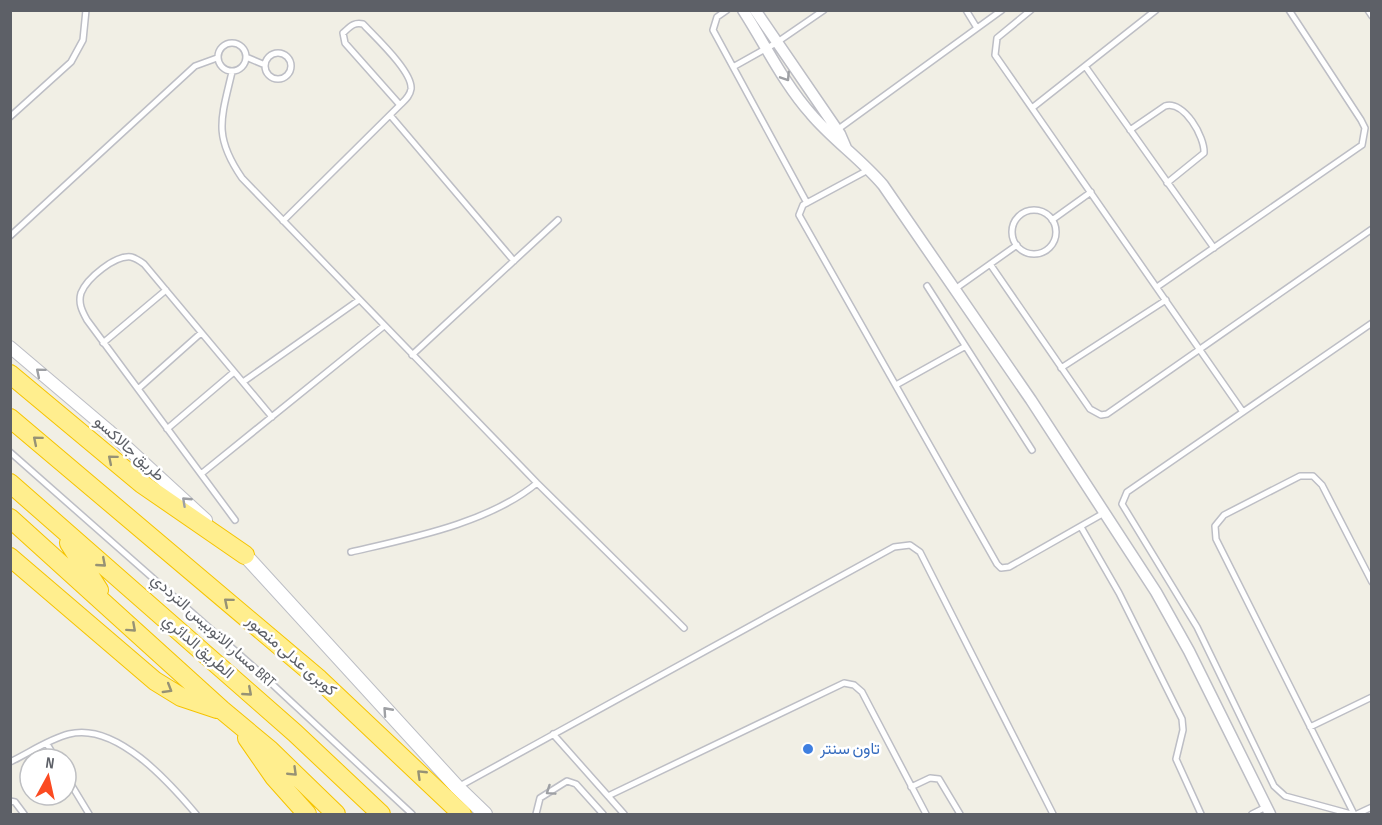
<svg xmlns="http://www.w3.org/2000/svg" width="1382" height="825" viewBox="0 0 1382 825" font-family="'Sofia Sans Condensed',Vazirmatn,sans-serif">
<rect width="100%" height="100%" fill="#f1efe5"/>
<g fill="none" stroke-linecap="round" stroke-linejoin="round">
<g stroke="#bdbec5" stroke-width="8">
<path id="service" d="M727,10l-10,7 -4,13 94,173
M966,10l11,18
M1031,10l-34,28 -2,17 248,357
M1368,10l4,6
M218 57a14 14 0 1 1 28 0a14 14 0 1 1-28 0Z
M265 66a13 13 0 1 1 26 0a13 13 0 1 1-26 0Z
M246,57l19,8
M1085,66l129,182
M733,67l43,-24 48,-33
M232,72c-11,47 -19,64 10,106l295,305 147,145
M1032,108l124,-98
M390,115l124,146
M10,117l61,-55 12,-22 3,-30
M837,130l165,-120
M1130,130l35,-24c19,-6 40,31 39,47l-37,30
M868,170l-65,35 -4,10 198,349 4,4 8,-1 95,-54
M1012 232a22 22 0 1 1 44 0a22 22 0 1 1-44 0Z
M1052,220l39,-28
M283,221l117,-116c5,-5 10,-9 11,-16 2,-17 -36,-52 -48,-65 -10,-2 -13,3 -20,9l2,10 55,62
M10,236l185,-170 22,-8
M990,264l100,145 11,6 6,-1 265,-185
M927,286l105,164
M1157,287l205,-142 3,-17 -4,-8 -72,-110
M955,289l62,-44
M103,343l63,-53
M412,355l146,-135
M1061,368l105,-68
M243,382l116,-82
M896,385l68,-38
M138,389l63,-56
M167,429l67,-57
M10,452l247,218 155,144
M201,474l183,-148
M235,520l-148,-200c-5,-9 -9,-17 -6,-27 6,-15 34,-38 50,-36 5,1 9,4 13,7l128,153
M1081,527l38,66 63,126 1,11 -7,29 25,55
M351,552c60,-14 138,-29 186,-69
M1310,727l62,-30
M553,734l71,80
M47,744l9,15
M10,762c19,-9 39,-23 59,-28 47,-12 100,48 127,80
M66,776l23,38
M458,787l436,-240 16,-2 10,7 133,262
M911,787l19,-9 9,1 21,35
M608,796l236,-113 10,2 8,7 64,122
M10,801l5,1 9,12
M536,814l4,-16 27,-17 9,3 27,30
M1252,814l14,-7
M1351,814l-66,-18 -11,-10 -77,-159 -75,-123 5,-12 245,-169
M1354,814l-138,-275 -1,-13 9,-11 76,-39h13l9,9 50,97
M1357,814l15,-7"/>
</g>
<g stroke="#bdbec5" stroke-width="13">
<path id="minor" d="M743,10c22,34 41,74 68,104 22,26 50,45 72,71l148,215 125,192 33,59 81,163
M755,10l85,124 6,14"/>
</g>
<g stroke="#bdbec5" stroke-width="14">
<path id="tertiary" d="M10,347l98,83 98,90"/>
</g>
<g stroke="#bbbdc4" stroke-width="16">
<path id="secondary" d="M245,555l212,232 28,27"/>
</g>
<g stroke="#f6c400" stroke-width="20">
<path id="motorway" d="M10,374l132,110 103,71
M10,418l309,261 143,135
M10,483l285,250 86,81
M10,518l212,192 48,40 66,64
M69,543l30,47
M10,557l145,124 26,16 36,12
M247,738l27,39 33,37"/>
</g>
<use href="#service" stroke="#fff" stroke-width="5"/>
<use href="#minor" stroke="#fff" stroke-width="10"/>
<use href="#tertiary" stroke="#fff" stroke-width="12"/>
<use href="#secondary" stroke="#fff" stroke-width="14"/>
<use href="#motorway" stroke="#ffee8e" stroke-width="18"/>
</g>
<defs><path id="oneway-chevron" d="M-2-3.5L2.5 0L-2 3.5" fill="none" stroke-width="1.6" stroke-linecap="round" stroke-linejoin="round" transform="scale(1.5)"/></defs>
<g stroke="#9ea0a4">
<use href="#oneway-chevron" transform="translate(786 77) rotate(57)"/>
<use href="#oneway-chevron" transform="translate(40 372) rotate(-140)"/>
<use href="#oneway-chevron" transform="translate(186 501) rotate(-137)"/>
<use href="#oneway-chevron" transform="translate(387 711) rotate(-132)"/>
<use href="#oneway-chevron" transform="translate(550 791) rotate(146)"/>
</g>
<g stroke="#969275">
<use href="#oneway-chevron" transform="translate(37 440) rotate(-140)"/>
<use href="#oneway-chevron" transform="translate(112 459) rotate(-140)"/>
<use href="#oneway-chevron" transform="translate(102 563) rotate(41)"/>
<use href="#oneway-chevron" transform="translate(228 602) rotate(-140)"/>
<use href="#oneway-chevron" transform="translate(132 628) rotate(42)"/>
<use href="#oneway-chevron" transform="translate(168 689) rotate(31)"/>
<use href="#oneway-chevron" transform="translate(248 692) rotate(41)"/>
<use href="#oneway-chevron" transform="translate(293 772) rotate(44)"/>
<use href="#oneway-chevron" transform="translate(421 774) rotate(-136)"/>
</g>
<circle fill="#3f7fe0" stroke="#fff" stroke-width="2" cx="808" cy="749" r="6"/>
<g text-anchor="middle" dominant-baseline="central" stroke-width="5" stroke-linejoin="round" paint-order="stroke">
<g font-size="16" fill="#5d6067" stroke="#fff">
<text transform="translate(129 449) rotate(42)">طريق جالاكسو</text>
<text transform="translate(213 631) rotate(42)">مسار الاتوبيس الترددي BRT</text>
<text transform="translate(198 647) rotate(41)">الطريق الدائري</text>
<text transform="translate(291 656) rotate(41)">كوبرى عدلى منصور</text>
</g>
<g font-size="16" fill="#366cbe" stroke="#fff" text-anchor="start">
<text x="820" y="749">تاون سنتر</text>
</g>
</g>
<rect width="1382" height="825" fill="none" stroke="#5d6067" stroke-width="24"/>
<g transform="translate(48 777) rotate(8)"><circle r="28" fill="#ffffff" stroke="#bebfc2" stroke-width="1.5"/>
<path d="M0-4.5L10 22L0 15L-10 22Z" fill="#fb4a21"/>
<text y="-9" font-size="16" font-weight="bold" text-anchor="middle" fill="#5d6067">N</text>
</g>
</svg>
